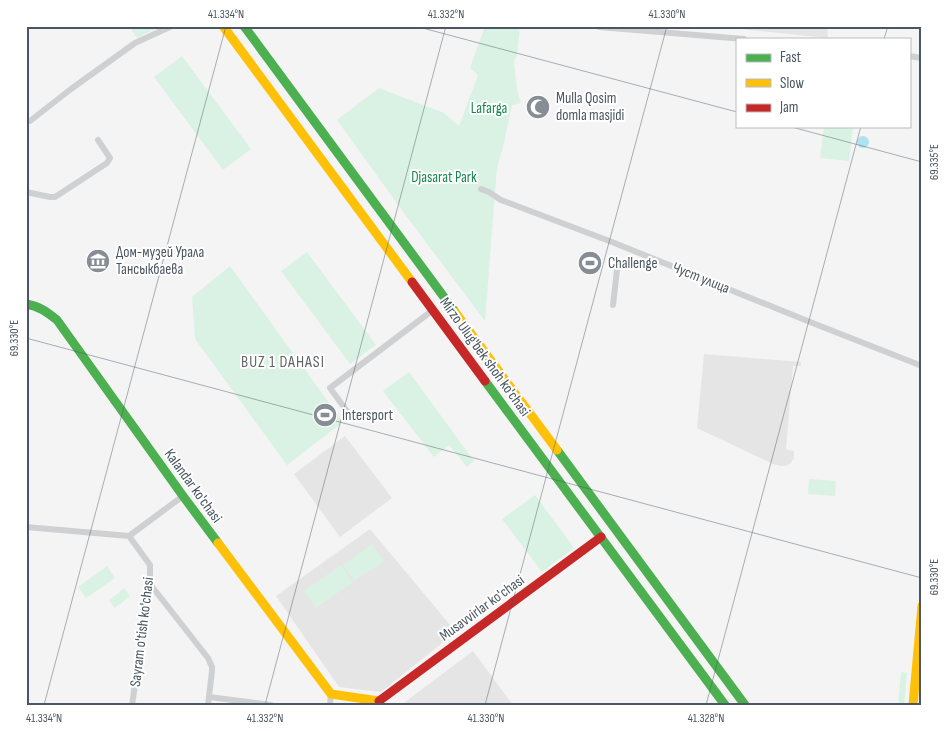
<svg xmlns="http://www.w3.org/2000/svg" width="948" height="731" viewBox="0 0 948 731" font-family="'Sofia Sans Condensed',sans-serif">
<rect width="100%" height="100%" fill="#f4f4f4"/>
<path fill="#e6e5e6" d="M710,26h117l1,12z
M704,354l97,8v4h-8l-7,83 8,2v7l-4,6 -5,2h-4l-8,-2 -76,-36z
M345,436l47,62 -52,39 -46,-63z
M370,529l86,103 -75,60 -42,-5 -63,-91z
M473,651l40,54h-112z"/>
<path fill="#d9f2e3" d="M129,26h32l-24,12z
M485,26h35l-3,30 -3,5 3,29 4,13 -9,2 -9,42 -6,20 -12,154 -81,-108 -67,-93 42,-32 65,25 15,13 19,-51 -8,-7z
M182,56l69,93 -28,21 -69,-93z
M824,126h29l-4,35 -29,-3z
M307,252l69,93 -26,19 -69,-93z
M230,266l113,156 -56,43 -92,-126 -3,-42z
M409,372l65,89 -7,6 -18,-22 -15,12 -51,-66z
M809,479l27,2 -1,15 -27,-2z
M535,495l39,53 -32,24 -40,-53z
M372,544l12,17 -30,20 -11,-16z
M341,565l12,17 -37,26 -12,-17z
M107,566l8,12 -29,20 -8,-11z
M124,588l6,8 -15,12 -6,-7z
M901,672l6,1 -3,32h-6z"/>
<path fill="#aee2f0" d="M857 142a6 6 0 1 1 12 0a6 6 0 1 1-12 0Z"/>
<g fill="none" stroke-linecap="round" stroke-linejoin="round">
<path stroke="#ced0d2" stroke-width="6" d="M599,27l145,12
M909,56l13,2
M26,121h4l41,-32 64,-46 37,-17
M481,189l8,3 12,8 111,42 198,80 112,44
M26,192l24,5h5l52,-34 3,-5 -12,-18
M613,305l5,-44
M349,414l-19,-26 103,-78
M26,527l103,9
M129,536l21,29v19l-18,121
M129,536l54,-40
M150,584l58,74 4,9v4l-4,34
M209,697l62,8
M330,705l1,-11"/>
<path stroke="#4caf50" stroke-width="9" d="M244,26l211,286
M26,304c13,2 21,8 31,16l126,176 35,47
M485,381l240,324
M557,450l188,255"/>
<path stroke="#ffc107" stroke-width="9" d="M223,26l189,256
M455,312l102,138
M218,543l113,151 48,7
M913,705l9,-99"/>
<path stroke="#c62828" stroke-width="9" d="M412,282l73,99
M379,701l222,-164"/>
</g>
<path fill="none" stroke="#4a5661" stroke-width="1" stroke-opacity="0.45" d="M415,26l322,86M884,39l4,-13M788,126l134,36M26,338l896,240M44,705l182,-679M265,705l181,-679M485,705l182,-679M706,705l155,-579"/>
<defs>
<g id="mosque-disc" transform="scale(1.25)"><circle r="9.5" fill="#868d94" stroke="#fff"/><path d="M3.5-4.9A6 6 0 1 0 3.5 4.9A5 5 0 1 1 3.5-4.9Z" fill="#fff"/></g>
<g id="museum-disc" transform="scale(1.25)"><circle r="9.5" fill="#868d94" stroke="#fff"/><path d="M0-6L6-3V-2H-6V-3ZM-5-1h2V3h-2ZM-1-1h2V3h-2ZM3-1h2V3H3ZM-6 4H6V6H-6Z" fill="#fff"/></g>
<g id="stadium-disc" transform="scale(1.25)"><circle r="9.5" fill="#868d94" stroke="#fff"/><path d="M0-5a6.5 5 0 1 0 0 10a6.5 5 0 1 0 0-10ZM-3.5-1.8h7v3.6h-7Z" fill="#fff"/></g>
</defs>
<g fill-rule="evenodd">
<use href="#mosque-disc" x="538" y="107"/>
<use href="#museum-disc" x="98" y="261"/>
<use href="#stadium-disc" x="590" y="263"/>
<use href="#stadium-disc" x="325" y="415"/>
</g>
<g text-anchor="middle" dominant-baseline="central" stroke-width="4" stroke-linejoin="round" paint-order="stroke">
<g font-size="15" fill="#4a5661" stroke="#fff" text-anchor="start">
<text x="556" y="98">Mulla Qosim<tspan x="556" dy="17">domla masjidi</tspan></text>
<text x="116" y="252">Дом-музей Урала<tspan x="116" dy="17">Тансыкбаева</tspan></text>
<text x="608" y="263">Challenge</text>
<text x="342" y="415">Intersport</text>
</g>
<g font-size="15" fill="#17864f" stroke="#fff">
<text x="489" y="108">Lafarga</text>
<text x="444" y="177">Djasarat Park</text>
</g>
<g font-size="15" fill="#4a5661" stroke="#fff">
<text transform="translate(701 278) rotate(22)">Чуст улица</text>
<text transform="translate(485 357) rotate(54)">Mirzo Ulug'bek shoh ko'chasi</text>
<text transform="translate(193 486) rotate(54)">Kalandar ko'chasi</text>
<text transform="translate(482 608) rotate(-36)">Musavvirlar ko'chasi</text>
<text transform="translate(142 632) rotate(-83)">Sayram o'tish ko'chasi</text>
</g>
<g font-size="16" letter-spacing="1" fill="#5f6368" stroke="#fff">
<text x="283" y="362">BUZ 1 DAHASI</text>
</g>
</g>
<rect width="948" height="731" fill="none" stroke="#ffffff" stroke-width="55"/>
<rect x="736" y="38" width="175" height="90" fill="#ffffff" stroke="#b7bbc0"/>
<rect x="746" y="54" width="25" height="8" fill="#4caf50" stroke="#b7bbc0"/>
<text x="780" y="62" font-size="15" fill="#4a5661">Fast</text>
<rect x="746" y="79" width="25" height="8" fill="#ffc107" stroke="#b7bbc0"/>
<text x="780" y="88" font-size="15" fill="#4a5661">Slow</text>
<rect x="746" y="104" width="25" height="8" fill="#c62828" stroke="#b7bbc0"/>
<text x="780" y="112" font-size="15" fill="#4a5661">Jam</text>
<rect x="28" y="28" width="892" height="676" fill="none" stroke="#4a5661" stroke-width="2"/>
<g font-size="12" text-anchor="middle" fill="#4a5661">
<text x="226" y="18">41.334°N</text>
<text x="446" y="18">41.332°N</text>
<text x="667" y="18">41.330°N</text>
<text transform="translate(934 162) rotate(-90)" y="4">69.335°E</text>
<text transform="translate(14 338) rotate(-90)" y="4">69.330°E</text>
<text transform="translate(934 577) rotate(-90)" y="4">69.330°E</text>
<text x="44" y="722">41.334°N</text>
<text x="265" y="722">41.332°N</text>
<text x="486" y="722">41.330°N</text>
<text x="706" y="722">41.328°N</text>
</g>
</svg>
